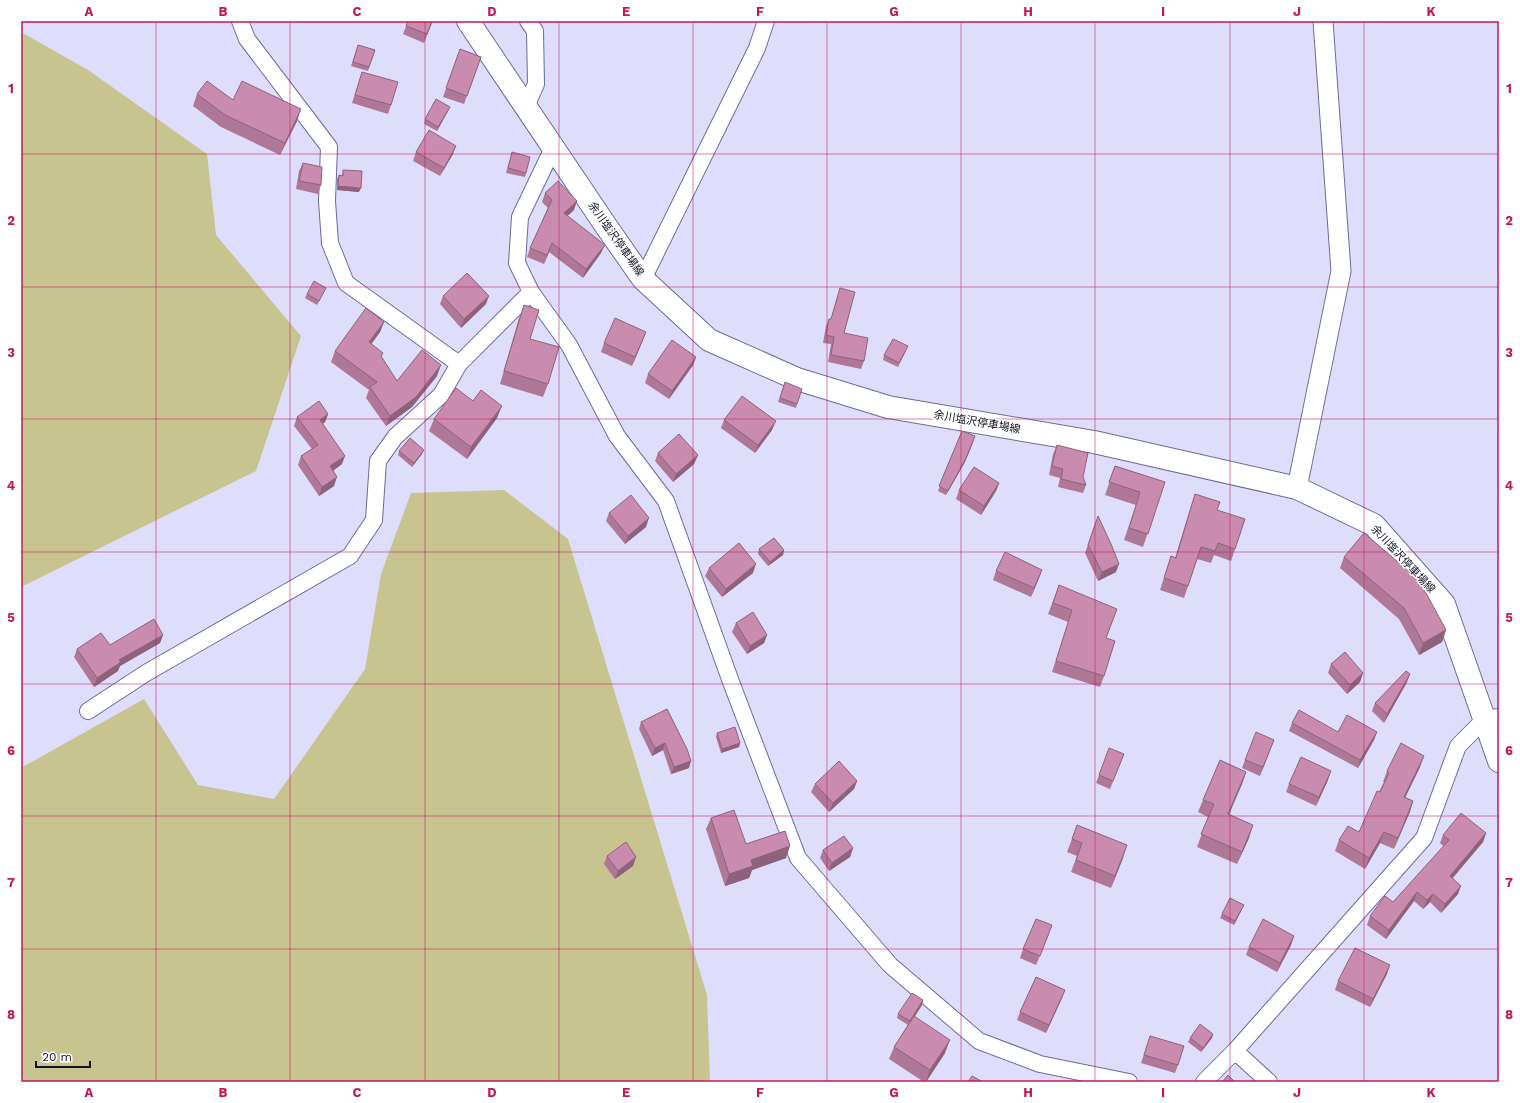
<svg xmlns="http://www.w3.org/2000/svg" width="1520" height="1103" viewBox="0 0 1520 1103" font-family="'Work Sans','Noto Sans JP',sans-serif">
<rect width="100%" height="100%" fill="#dedefc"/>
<path fill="#c7c490" d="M21,32l67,38 119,84 9,81 85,101 -45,135 -235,116z
M504,490l64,49 139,456 3,87h-689v-314l123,-69 54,86 76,14 91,-130 16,-95 30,-81z"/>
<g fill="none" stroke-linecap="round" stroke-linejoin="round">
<g stroke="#6d6b98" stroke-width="18">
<path id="minor" d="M240,21l7,18 82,108 -2,54 3,42 16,40 113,81
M526,107l10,-23 -1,-53 -7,-10
M553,148l-33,69 -3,46 14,29 38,53 48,91 49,65 65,181 67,176 92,107 89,76 61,23 89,18
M643,279l114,-231 9,-27
M88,711l58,-38 204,-117 24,-36 4,-59 17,-24 46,-42 18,-31 72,-72
M1235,1051l34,31
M1204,1082l31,-31 189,-213 34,-92 27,-27 14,-2"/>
</g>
<g stroke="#6d6b98" stroke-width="21">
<path id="tertiary" d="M1297,488l44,-217 -18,-250"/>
</g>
<g stroke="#6d6b98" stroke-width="24">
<path id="secondary" d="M468,21l138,205 37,53 66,61 88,39 91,28 206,35 203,46 77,37 70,79 55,157"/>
</g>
<use href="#minor" stroke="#fff" stroke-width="16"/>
<use href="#tertiary" stroke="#fff" stroke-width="19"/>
<use href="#secondary" stroke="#fff" stroke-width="22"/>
</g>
<path fill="#ae7896" d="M408,21h25l-9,22 -21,-9z
M358,45l17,5 -7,21 -17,-5z
M460,49l21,8 -17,47 -21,-7z
M362,72l29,33 -3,9 -36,-11z
M197,94l36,6 64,21 -17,34 -59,-28 -28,-21z
M448,111l-11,20 -13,-7 1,-5z
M416,152l37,2 -13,22 -27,-15z
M512,152l14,21 -1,4 -19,-4z
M303,163l18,22 -3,9 -22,-5 3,-18z
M343,170l16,22 -22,-2v-11l2,-4h3z
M545,193l29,17 -7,6 34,37 -18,25 -34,-26 -5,12 -17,-7 3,-9 18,-40 -6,-6z
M840,288l4,45 20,28 -3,8 -33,-7 3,-18 -8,-1 3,-17 3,-7h2z
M324,292l-7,13 -12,-7 2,-4z
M443,296l43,8 -25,24 -21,-24z
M524,305l6,34 18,45 -5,13 -43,-13 19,-66z
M384,322l-4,10 -9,12 10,13 16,24 40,-5 -25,31 -26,19 -20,-28 3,-8 -38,-28 4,-11z
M643,340l-11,26 -31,-14 3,-9z
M906,351l-8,16 -15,-7 1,-5z
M696,357l-3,8 -24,34 -24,-16 3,-9z
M785,382l12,22 -1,4 -18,-6z
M328,414l-3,8 -2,2 19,40 -9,7 1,15 -15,10 -21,-31 3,-9 11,-7 -18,-23 3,-9z
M497,418l-30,41 -38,-28 5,-12z
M724,420l48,10 -17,23 -34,-25z
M962,431l12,9 -9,22 -19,33 -8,-4z
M1057,445l29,40 -3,8 -25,-6 2,-9 -11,-3 4,-21z
M399,451l23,3 -10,13 -14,-12z
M658,453l40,2 -4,9 -21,18 -18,-21z
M1115,466l50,16 -22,65 -19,-7 12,-35 -31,-10z
M999,483l-3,8 -15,24 -25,-16 3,-9z
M1195,494l22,16 18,39 -4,12 -17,-6 -3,8 -14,-4 -13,39 -24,-8 11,-34 4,2 16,-52z
M609,513l37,14 -21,17 -19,-23z
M1095,525l21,47 -18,9 -13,-28z
M759,549l25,1 -1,5 -15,11 -10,-12z
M1344,557l102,73 -4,12 -23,13 -20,-36 -59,-51z
M709,568l44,5 -31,24 -17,-21z
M996,571l43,7 -8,19 -38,-17z
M1059,585l47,53 -2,38 -4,11 -48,-15 16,-50 -20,-8z
M736,623l31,12 -3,8 -17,11 -15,-22z
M163,635l-3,8 -40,23 -2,5 -24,16 -20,-30 3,-8 33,-4z
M1331,664l32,9 -3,9 -13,12 -19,-21z
M1407,682l-23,41 -12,-12 3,-8z
M667,709l22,59 -18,6 -8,-24 -11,6 -13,-27 2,-7z
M1292,723l46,9h39l-3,8 -16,28 -69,-37z
M717,733l23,10 -1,4 -18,6 -5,-16z
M1274,740l-14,36 -18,-8 3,-8z
M1124,754l-14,35 -14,-6 3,-8z
M1420,767l-15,31 8,3 -19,48 -14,-6 -15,26 -30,-18 4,-11 20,-8 25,-50h-1l4,-11z
M1246,772l-4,12 -13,31 20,23 -12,26 -40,-17 11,-30 -10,-5 5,-12z
M1328,780l-12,26 -30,-14 3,-8z
M857,781l-3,8 -25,23 -18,-20 4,-8z
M711,818l35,26 40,14 -34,12 -3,8 -24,8 -19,-57z
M1486,833l-3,9 -30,36 5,16 -17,19 -11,-11 -7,7 -9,-8 -28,38 -19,-14 3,-9 23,-14 51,-55 -4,-4 3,-8z
M1072,839l51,19 -12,30 -40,-16 6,-16 -10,-4z
M853,848l-3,9 -21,14 -9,-13 3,-8z
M607,856l26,10 -18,13 -11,-15z
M1242,909l-8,16 -14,-7 2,-4z
M1049,934l-13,31 -16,-7 3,-9z
M1294,936l-3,9 -14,27 -31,-17 3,-8z
M1387,974l-17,33 -35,-17 3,-9z
M1065,990l-3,8 -16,35 -29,-13 3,-8z
M923,1000l-1,5 -8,11 31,37 -19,29h-2l-35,-23 5,-12 14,-22 -11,-7 1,-4z
M1150,1036l28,29 -3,8 -34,-10z
M1190,1038h22l-11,14 -13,-10z"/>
<path fill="#8d627a" d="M450,107l-2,4 -11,20 1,-4z
M301,109l-4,12 -17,34 5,-12z
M456,146l-3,8 -13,22 4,-8z
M338,186l23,2 -2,4 -22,-2z
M577,201l-3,9 -13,12 3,-9z
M552,243l-3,9 -5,12 3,-9z
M605,245l-4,8 -18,25 3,-9z
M489,296l-3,8 -25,24 3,-9z
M384,322l-4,10 -15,21 4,-11z
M646,332l-3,8 -11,26 3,-9z
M696,357l-3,8 -24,34 3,-8z
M441,365l-4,11 -25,31 -26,19 4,-10z
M502,406l-5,12 -30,41 4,-12z
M328,414l-3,8 -8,6 3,-8z
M776,421l-4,9 -17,23 3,-8z
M974,440l-9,22 -19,33 2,-4z
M424,450l-2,4 -10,13 2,-4z
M698,455l-4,9 -21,18 3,-8z
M345,456l-3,8 -15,11 3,-9z
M337,477l-3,9 -15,10 3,-9z
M999,483l-3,8 -15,24 3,-9z
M649,518l-3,9 -21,17 3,-8z
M784,550l-1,5 -15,11 2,-4z
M756,564l-3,9 -31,24 4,-8z
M1119,564l-3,8 -18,9 4,-9z
M1042,570l-3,8 -8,19 3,-9z
M1446,630l-4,12 -23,13 4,-12z
M163,635l-3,8 -40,23 -2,5 -24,16 3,-9 22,-18z
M767,635l-3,8 -17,11 3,-8z
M1363,673l-3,9 -13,12 3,-9z
M1410,674l-3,8 -23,41 3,-9z
M1377,732l-3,8 -16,28 2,-8z
M1274,740l-3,8 -11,28 3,-9z
M665,743l-2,7 -11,6 3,-8z
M740,743l-1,4 -18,6 1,-4z
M1424,756l-4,11 -20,41 4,-11z
M691,761l-2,7 -18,6 3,-7z
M1331,771l-3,9 -12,26 3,-9z
M1246,772l-4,12 -19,43 5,-13z
M857,781l-3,8 -25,23 4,-9z
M1413,801l-3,11 -16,37 4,-11z
M1253,825l-4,13 -12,26 5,-12z
M1384,832l-4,11 -15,26 4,-11z
M1486,833l-3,9 -36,42 3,-8z
M1127,845l-4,13 -12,30 4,-12z
M790,846l-4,12 -34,12 -3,8 -24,8 4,-12 22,-14z
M853,848l-3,9 -21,14 3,-8z
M636,857l-3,9 -18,13 3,-8z
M1461,886l-3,8 -17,19 4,-9z
M1417,892l-3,9 -28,38 3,-9z
M1433,894l-3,8 -7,7 4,-9z
M1244,905l-10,20 1,-4z
M1294,936l-3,9 -14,27 3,-9z
M1390,965l-3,9 -17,33 3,-8z
M1065,990l-3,8 -16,35 3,-8z
M923,1000l-1,5 -13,21 1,-5z
M1213,1034l-1,4 -11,14 2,-4z
M950,1040l-5,13 -19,29 4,-12z"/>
<path fill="#ca8cae" stroke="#8d627a" d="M408,21h24l-5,13 -21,-8z
M358,45l17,5 -6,17 -16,-5z
M460,49l21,8 -14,39 -21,-8z
M362,72l36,10 -7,23 -36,-10z
M207,81l26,19 9,-19 59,28 -16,34 -60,-28 -28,-21z
M436,99l14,8 -12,20 -13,-8z
M429,130l27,16 -12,22 -28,-16z
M512,152l18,5 -4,16 -18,-5z
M303,163l19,4 -1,18 -22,-4z
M343,170l19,1 -1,17 -23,-2 1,-11 4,1z
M558,181l19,20 -13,12 41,32 -19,24 -34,-26 -5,12 -17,-7 22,-48 -7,-7z
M467,273l22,23 -25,23 -21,-23z
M314,281l12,7 -7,13 -12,-7z
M840,288l15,4 -11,41 24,5 -4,23 -33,-6 3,-18 -8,-2 3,-16h2z
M524,305l15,5 -9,29 29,8 -11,37 -44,-13z
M366,308l18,14 -15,20 14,11 -2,3 16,25 25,-31 19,15 -25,32 -26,19 -20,-29 7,-5 -42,-31z
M615,318l31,14 -11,25 -31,-14z
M893,339l15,7 -9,17 -15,-8z
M672,340l24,17 -24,34 -24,-17z
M785,382l17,7 -5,15 -17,-6z
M456,388l17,13 8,-11 21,16 -31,41 -37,-28z
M742,396l34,25 -18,24 -34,-25z
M319,401l9,13 -8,6 25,36 -15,10 7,11 -15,10 -21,-31 17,-11 -21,-28z
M962,431l13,5 -9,22 -18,33 -9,-5z
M679,434l19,21 -22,19 -18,-21z
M410,438l14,12 -10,13 -15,-12z
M1057,445l31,8 -5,24 3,8 -25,-6 2,-10 -11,-3z
M1115,466l50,16 -17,52 -19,-6 11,-36 -31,-10z
M974,467l25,16 -15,23 -25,-16z
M1195,494l25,8 -3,8 28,9 -10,30 -17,-6 -3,8 -14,-4 -13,39 -24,-8 7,-22 5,2z
M631,495l18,23 -21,18 -19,-23z
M1098,516l13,28 8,20 -17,8 -14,-27z
M1364,533l55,47 27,50 -23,13 -19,-35 -60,-51z
M774,538l10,12 -14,12 -11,-13z
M739,543l17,21 -30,25 -17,-21z
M1005,552l37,18 -8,18 -38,-17z
M1059,585l58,24 -11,29 9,3 -11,35 -48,-15 16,-51 -19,-7z
M753,612l14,23 -17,11 -14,-23z
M154,619l9,16 -44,25 2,2 -24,16 -20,-29 24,-16 9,12z
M1345,652l18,21 -13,12 -19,-21z
M1406,671l4,3 -23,40 -12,-11z
M667,709l20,40 4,12 -17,6 -9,-24 -10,5 -14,-26z
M1299,710l39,22 9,-17 30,17 -17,28 -68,-37z
M735,727l5,16 -18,6 -5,-16z
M1256,732l18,8 -11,27 -18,-7z
M1401,743l23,13 -20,41 9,4 -15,37 -14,-6 -15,26 -30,-18 9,-14 11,6 18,-41 3,1 9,-19 -2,-2z
M1109,748l15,6 -11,27 -14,-6z
M1301,757l30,14 -12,26 -30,-13z
M1220,760l26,12 -18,42 25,11 -11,27 -41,-18 13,-30 -11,-4z
M839,761l18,20 -24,22 -18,-19z
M734,810l12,34 39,-13 5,15 -39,14 2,6 -24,8 -18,-56z
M1461,813l25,20 -36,43 11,10 -16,18 -12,-10 -6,6 -10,-8 -28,38 -19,-14 15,-20 8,6 56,-62 -6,-5z
M1077,825l50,20 -12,31 -39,-16 6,-17 -10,-4z
M844,836l9,12 -21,15 -9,-13z
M626,842l10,15 -18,14 -11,-15z
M1230,898l14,7 -9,16 -13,-7z
M1036,919l16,6 -12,31 -17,-7z
M1263,919l31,17 -14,27 -31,-16z
M1355,948l35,17 -17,34 -35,-18z
M1036,977l29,13 -16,35 -29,-13z
M912,993l11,7 -13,21 -12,-7z
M914,1016l36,24 -20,30 -36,-23z
M1200,1024l13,10 -10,14 -13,-10z
M1150,1036l34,10 -6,19 -34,-10z
M1228,1075l7,7h-13z
M972,1076l11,6h-15z"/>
<path fill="none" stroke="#c2185b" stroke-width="1" stroke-opacity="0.55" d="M156,21v1061M290,21v1061M425,21v1061M559,21v1061M693,21v1061M827,21v1061M961,21v1061M1095,21v1061M1230,21v1061M1364,21v1061M21,154h1478M21,287h1478M21,419h1478M21,552h1478M21,684h1478M21,816h1478M21,949h1478"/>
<g text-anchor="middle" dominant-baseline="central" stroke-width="3" stroke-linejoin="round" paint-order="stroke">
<g font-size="11" fill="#121122" stroke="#fff">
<text transform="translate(616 239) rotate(55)">余川塩沢停車場線</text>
<text transform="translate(977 422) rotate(10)">余川塩沢停車場線</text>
<text transform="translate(1403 559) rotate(47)">余川塩沢停車場線</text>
</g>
</g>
<rect width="1520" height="1103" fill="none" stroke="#ffffff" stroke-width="44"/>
<path d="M36 1061v6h54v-6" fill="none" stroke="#121122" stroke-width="2"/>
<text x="42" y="1061" font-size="12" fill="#121122" stroke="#ffffff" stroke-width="3" paint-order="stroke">20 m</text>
<rect x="22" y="22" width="1476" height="1059" fill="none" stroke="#c2185b" stroke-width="1.5"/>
<g font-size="13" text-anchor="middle" font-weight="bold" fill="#c2185b">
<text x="89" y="16">A</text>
<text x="223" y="16">B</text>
<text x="357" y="16">C</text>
<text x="492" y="16">D</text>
<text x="626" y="16">E</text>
<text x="760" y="16">F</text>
<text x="894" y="16">G</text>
<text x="1028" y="16">H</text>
<text x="1163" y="16">I</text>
<text x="1297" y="16">J</text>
<text x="1431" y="16">K</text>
<text x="11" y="93">1</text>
<text x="1509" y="93">1</text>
<text x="11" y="225">2</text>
<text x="1509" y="225">2</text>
<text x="11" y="357">3</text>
<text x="1509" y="357">3</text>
<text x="11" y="490">4</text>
<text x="1509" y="490">4</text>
<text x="11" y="622">5</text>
<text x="1509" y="622">5</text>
<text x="11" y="755">6</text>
<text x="1509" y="755">6</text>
<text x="11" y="887">7</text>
<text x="1509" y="887">7</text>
<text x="11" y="1019">8</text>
<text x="1509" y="1019">8</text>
<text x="89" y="1097">A</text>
<text x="223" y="1097">B</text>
<text x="357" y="1097">C</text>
<text x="492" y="1097">D</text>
<text x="626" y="1097">E</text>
<text x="760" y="1097">F</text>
<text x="894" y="1097">G</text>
<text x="1028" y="1097">H</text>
<text x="1163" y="1097">I</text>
<text x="1297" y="1097">J</text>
<text x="1431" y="1097">K</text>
</g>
</svg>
